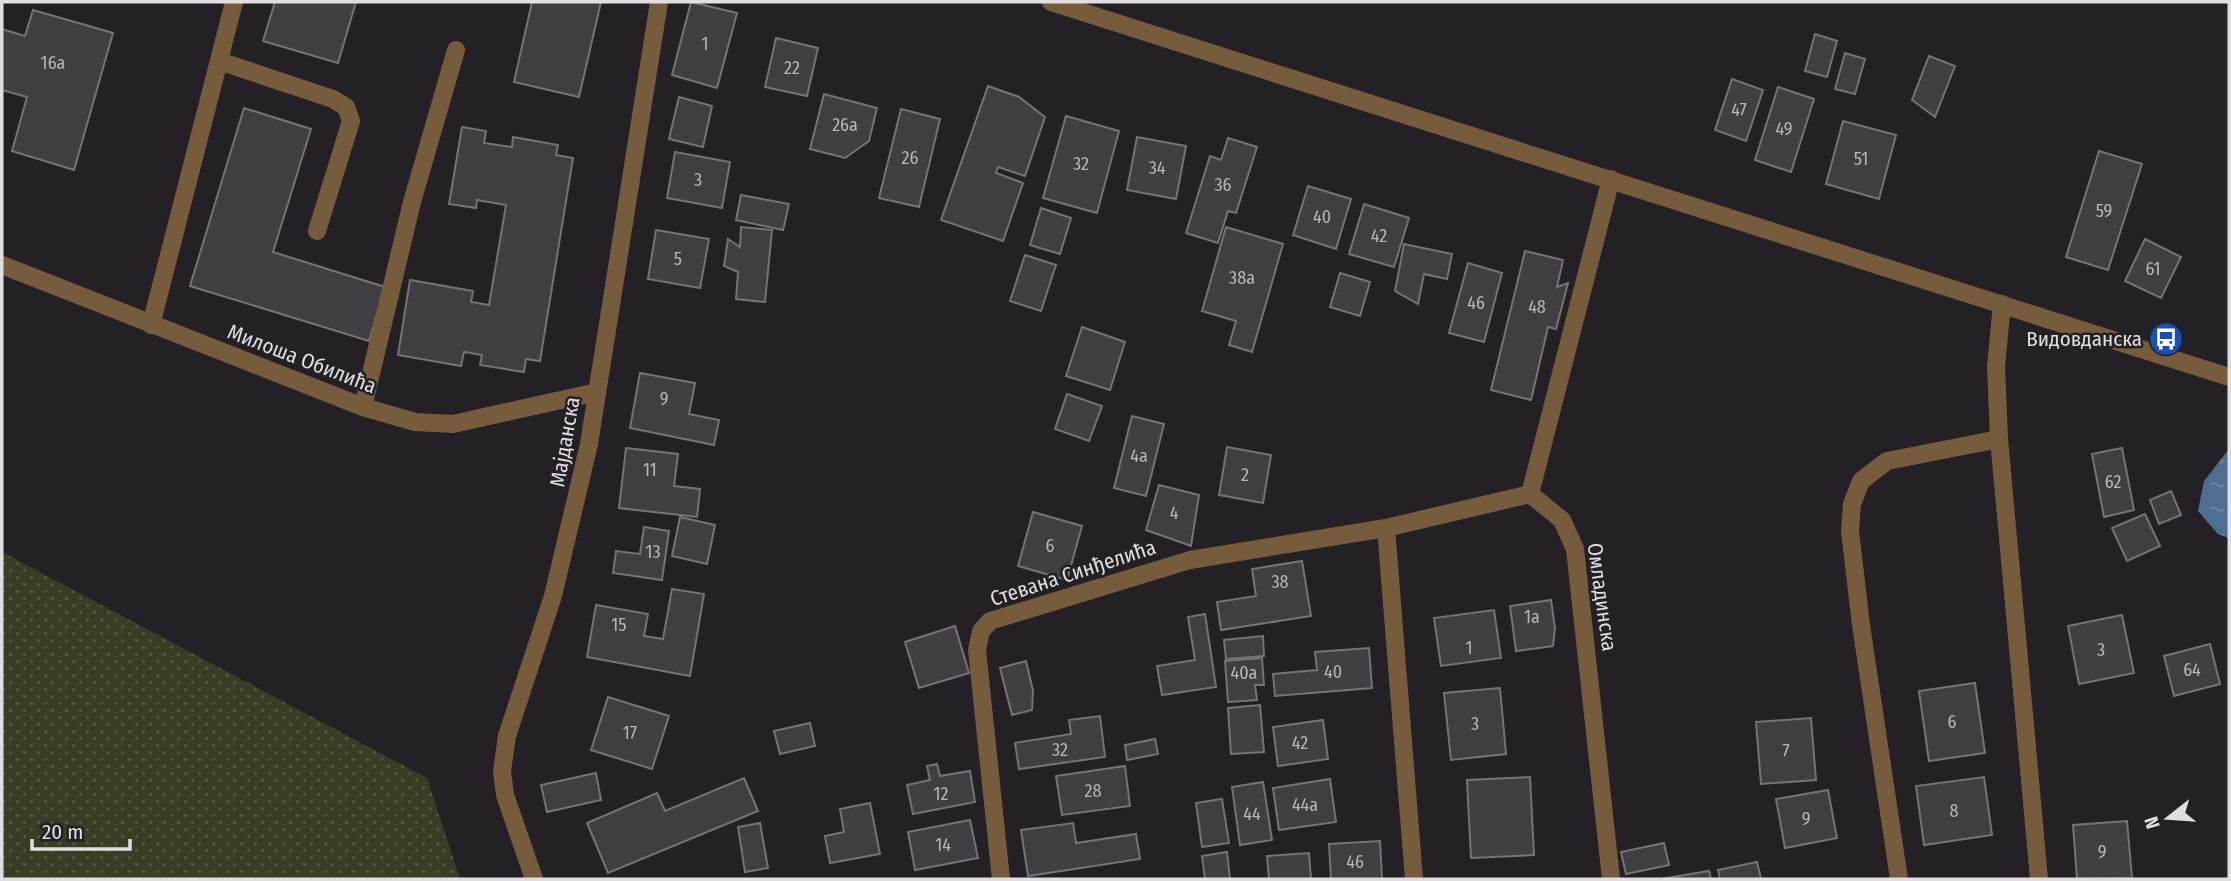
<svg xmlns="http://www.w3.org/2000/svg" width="2231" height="881" viewBox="0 0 2231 881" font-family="'Fira Sans Condensed',sans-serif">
<defs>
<pattern id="grass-dots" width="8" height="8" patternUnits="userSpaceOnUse" patternTransform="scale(1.75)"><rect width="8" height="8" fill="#363e24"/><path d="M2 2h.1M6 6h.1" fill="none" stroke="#535944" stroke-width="1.8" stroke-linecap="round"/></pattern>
<pattern id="water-ripples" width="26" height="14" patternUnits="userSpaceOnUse" patternTransform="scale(1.75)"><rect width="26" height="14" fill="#4e6e91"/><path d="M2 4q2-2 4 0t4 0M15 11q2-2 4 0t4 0" fill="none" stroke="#7089a5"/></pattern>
</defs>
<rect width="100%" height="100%" fill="#242126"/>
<path fill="url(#grass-dots)" d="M2,552l425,226 33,101h-458z"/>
<path fill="url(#water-ripples)" d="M2229,449v89l-11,-4 -20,-23 6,-30z"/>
<path fill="#403d43" stroke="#757278" stroke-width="2" d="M275,2h81l-18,61 -75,-22z
M532,2h69l-22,95 -65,-15z
M691,2l46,11 -20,75 -45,-13z
M33,10l80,23 -39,137 -62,-19 15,-54 -25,-7v-61l23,7z
M1815,34l22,7 -10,36 -22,-6z
M776,38l42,10 -11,48 -42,-9z
M1845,53l20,6 -10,35 -20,-5z
M1929,56l26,10 -20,51 -23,-17z
M1732,79l31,11 -17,51 -31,-11z
M988,86l31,11 26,20 -20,59 -27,-9 -2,6 27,10 -20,58 -62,-21z
M1778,87l36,12 -23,73 -36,-12z
M824,94l53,14 -8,33 -24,17 -35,-9z
M679,97l33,9 -9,41 -34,-8z
M244,108l67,21 -38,123 112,35 -16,54 -179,-55z
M901,109l39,10 -21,88 -40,-9z
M1066,116l53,15 -22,82 -54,-15z
M1843,121l53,14 -17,64 -53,-15z
M462,127l24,4 -2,12 28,4 1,-10 45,8 -2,10 17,3 -33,203 -14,-2 -2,13 -44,-7 2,-10 -18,-3 -3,14 -63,-11 12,-75 63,11 -2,11 18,3 17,-100 -29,-5 -1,8 -27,-4z
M1137,137l49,9 -10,53 -49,-9z
M1228,138l29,9 -21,66 -8,-2 -10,32 -32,-10 24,-77 11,4z
M2099,151l43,13 -34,106 -42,-13z
M675,152l55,10 -8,46 -55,-10z
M1308,186l43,13 -15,50 -43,-14z
M741,195l48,9 -6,26 -47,-10z
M1364,204l45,14 -15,49 -45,-13z
M1041,208l30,10 -11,36 -30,-9z
M741,227l31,3 -7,72 -29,-3 2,-27 -14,-6 4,-27 12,8z
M1226,227l57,17 -31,108 -23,-7 7,-24 -34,-10z
M656,230l53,9 -9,49 -52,-9z
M2145,239l36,18 -20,41 -36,-17z
M1404,244l48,10 -5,25 -23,-5 -6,30 -23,-13z
M1525,251l38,9 -6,27 11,-4 -12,46 -8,-2 -17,73 -40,-10z
M1025,255l31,10 -15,46 -31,-10z
M1468,263l34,10 -18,69 -35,-9z
M1340,273l30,9 -10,34 -30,-9z
M1082,327l43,15 -15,48 -44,-14z
M640,373l55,10 -6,31 30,6 -5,25 -84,-17z
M1067,394l35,12 -13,35 -34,-12z
M1132,416l32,8 -18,72 -32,-8z
M1227,447l44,8 -8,48 -44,-8z
M626,448l52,6 -4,32 26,3 -3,28 -78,-9z
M2122,448l12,62 -30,7 -12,-63z
M1159,485l40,10 -8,51 -45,-16z
M2171,491l10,24 -22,9 -9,-24z
M1033,512l49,14 -15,54 -49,-14z
M2145,514l15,32 -33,15 -15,-33z
M680,517l35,8 -8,39 -35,-8z
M644,527l25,4 -7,49 -49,-7 3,-22 24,3z
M1302,561l9,55 -90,14 -4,-28 39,-6 -4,-27z
M672,589l32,5 -14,82 -103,-19 9,-52 52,9 -4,22 19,3z
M1551,600l4,28 -2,18 -37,5 -6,-45z
M1494,610l7,48 -60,8 -7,-48z
M1205,614l11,73 -54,8 -5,-29 38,-6 -7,-43z
M2122,615l12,58 -55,11 -11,-58z
M955,626l14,47 -50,15 -14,-46z
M1263,636l1,20 -38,3 -2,-19z
M2210,644l10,40 -46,12 -10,-40z
M1369,648l3,40 -97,8 -2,-22 44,-4 -2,-18z
M1262,658l2,27h-9l2,15 -29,2 -3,-41z
M1026,661l7,30 -1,19 -20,5 -12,-47z
M1975,683l10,70 -56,8 -10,-70z
M1500,688l6,66 -55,6 -7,-67z
M608,697l61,19 -17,53 -61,-19z
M1260,705l4,47 -33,2 -3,-46z
M1100,716l5,41 -86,12 -4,-26 56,-9 -2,-14z
M1811,718l5,62 -55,4 -5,-62z
M1323,720l5,39 -50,7 -5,-39z
M810,723l5,23 -35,8 -6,-23z
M1155,739l3,15 -31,6 -2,-15z
M937,764l3,12 30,-5 5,31 -62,12 -6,-29 23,-5 -3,-14z
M1125,766l5,40 -68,9 -6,-39z
M596,773l5,27 -54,12 -6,-27z
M1530,777l4,78 -63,3 -4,-78z
M1984,777l8,58 -68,10 -8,-59z
M744,778l14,33 -150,62 -21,-50 70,-30 8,18z
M1330,779l6,43 -57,8 -6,-42z
M1263,782l9,58 -32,5 -8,-58z
M1828,790l9,48 -52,10 -9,-49z
M1222,799l7,44 -27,4 -6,-44z
M870,803l10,51 -50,9 -5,-27 19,-4 -4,-23z
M970,820l8,38 -63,12 -7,-38z
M2127,821l5,57 -55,1 -4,-54z
M760,823l8,45 -23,4 -7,-45z
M1073,823l3,20 60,-9 4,25 -112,17 -7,-46z
M1380,841l2,38h-51l-2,-35z
M1664,843l5,22 -43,9 -5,-22z
M1227,852l3,27h-25l-3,-23z
M1309,853l2,26h-42l-2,-23z
M1757,862l4,17h-41l-2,-9z
M1709,871l2,8h-50z"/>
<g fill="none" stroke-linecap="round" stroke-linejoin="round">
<path stroke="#765c3d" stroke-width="18" d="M219,61l114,38 13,8 5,14 -34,110
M151,325l83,-323
M363,407l49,-205 44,-152"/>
<path stroke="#765c3d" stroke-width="18" d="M1051,2l1178,375
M2,265l361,142 52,15 38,2 144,-32
M2002,304l-6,62 3,73 40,440
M1530,494l32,26 13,29 36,330
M1530,494l81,-315
M1386,528l28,351
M534,879l-29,-84 -3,-24 5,-35 46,-140 36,-152 70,-442
M1001,879l-24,-229 4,-19 9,-10 200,-61 196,-32 144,-34
M1899,879l-38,-254 -11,-94 2,-27 9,-23 26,-20 112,-22"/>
</g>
<defs>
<g id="bus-disc" transform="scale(1.75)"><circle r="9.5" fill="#1a4fb4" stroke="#242126"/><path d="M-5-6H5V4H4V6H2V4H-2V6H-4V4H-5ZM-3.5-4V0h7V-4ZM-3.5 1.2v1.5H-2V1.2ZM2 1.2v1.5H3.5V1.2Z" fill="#fff"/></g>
</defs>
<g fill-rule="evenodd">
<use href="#bus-disc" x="2166" y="339"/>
</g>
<g text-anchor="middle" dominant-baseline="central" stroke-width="5" stroke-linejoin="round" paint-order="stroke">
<g font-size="18" fill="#b8b6ba">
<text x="705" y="44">1</text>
<text x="53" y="63">16a</text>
<text x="792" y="68">22</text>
<text x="1739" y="110">47</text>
<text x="845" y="125">26a</text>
<text x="1784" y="129">49</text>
<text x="910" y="158">26</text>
<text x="1861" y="159">51</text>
<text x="1081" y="164">32</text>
<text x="1157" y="168">34</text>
<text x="698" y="180">3</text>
<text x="1223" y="185">36</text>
<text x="2104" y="211">59</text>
<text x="1322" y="217">40</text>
<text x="1379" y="236">42</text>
<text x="678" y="259">5</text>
<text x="2153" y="269">61</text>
<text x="1242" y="278">38a</text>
<text x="1476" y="303">46</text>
<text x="1537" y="307">48</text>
<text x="664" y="399">9</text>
<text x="1139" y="456">4a</text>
<text x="650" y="470">11</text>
<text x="1245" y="475">2</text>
<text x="2113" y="482">62</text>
<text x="1174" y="513">4</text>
<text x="1050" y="546">6</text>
<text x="653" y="552">13</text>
<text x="1280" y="582">38</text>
<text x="1532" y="617">1a</text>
<text x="619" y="625">15</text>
<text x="1469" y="648">1</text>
<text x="2101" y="650">3</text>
<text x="2192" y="670">64</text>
<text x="1333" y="672">40</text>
<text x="1244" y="673">40a</text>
<text x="1952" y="722">6</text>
<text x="1475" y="724">3</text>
<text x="630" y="733">17</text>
<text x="1300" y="743">42</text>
<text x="1060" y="750">32</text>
<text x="1786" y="751">7</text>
<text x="1093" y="791">28</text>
<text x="941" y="794">12</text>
<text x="1305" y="805">44a</text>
<text x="1954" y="811">8</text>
<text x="1252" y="814">44</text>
<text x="1806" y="819">9</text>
<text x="943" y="845">14</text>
<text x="2102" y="852">9</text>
<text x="1355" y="862">46</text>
</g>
<g font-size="21" fill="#e0dee1" stroke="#242126" text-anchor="end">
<text x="2142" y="339">Видовданска</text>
</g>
<g font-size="21" fill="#e0dee1" stroke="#242126">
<text transform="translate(302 359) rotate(21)">Милоша Обилића</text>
<text transform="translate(565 442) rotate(-80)">Мајданска</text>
<text transform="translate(1073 573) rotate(-18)">Стевана Синђелића</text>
<text transform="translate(1602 597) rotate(82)">Омладинска</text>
</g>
</g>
<rect width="2231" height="881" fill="none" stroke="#e0dee1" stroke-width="7"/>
<g transform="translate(2168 818) rotate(253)" stroke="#242126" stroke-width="5" paint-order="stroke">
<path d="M0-5L12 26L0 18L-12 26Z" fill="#e0dee1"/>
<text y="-10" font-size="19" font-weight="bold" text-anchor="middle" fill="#e0dee1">N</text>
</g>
<path d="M32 839v10h98v-10" fill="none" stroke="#e0dee1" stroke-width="3.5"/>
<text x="42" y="839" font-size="21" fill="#e0dee1" stroke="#242126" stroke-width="5" paint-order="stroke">20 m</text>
</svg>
